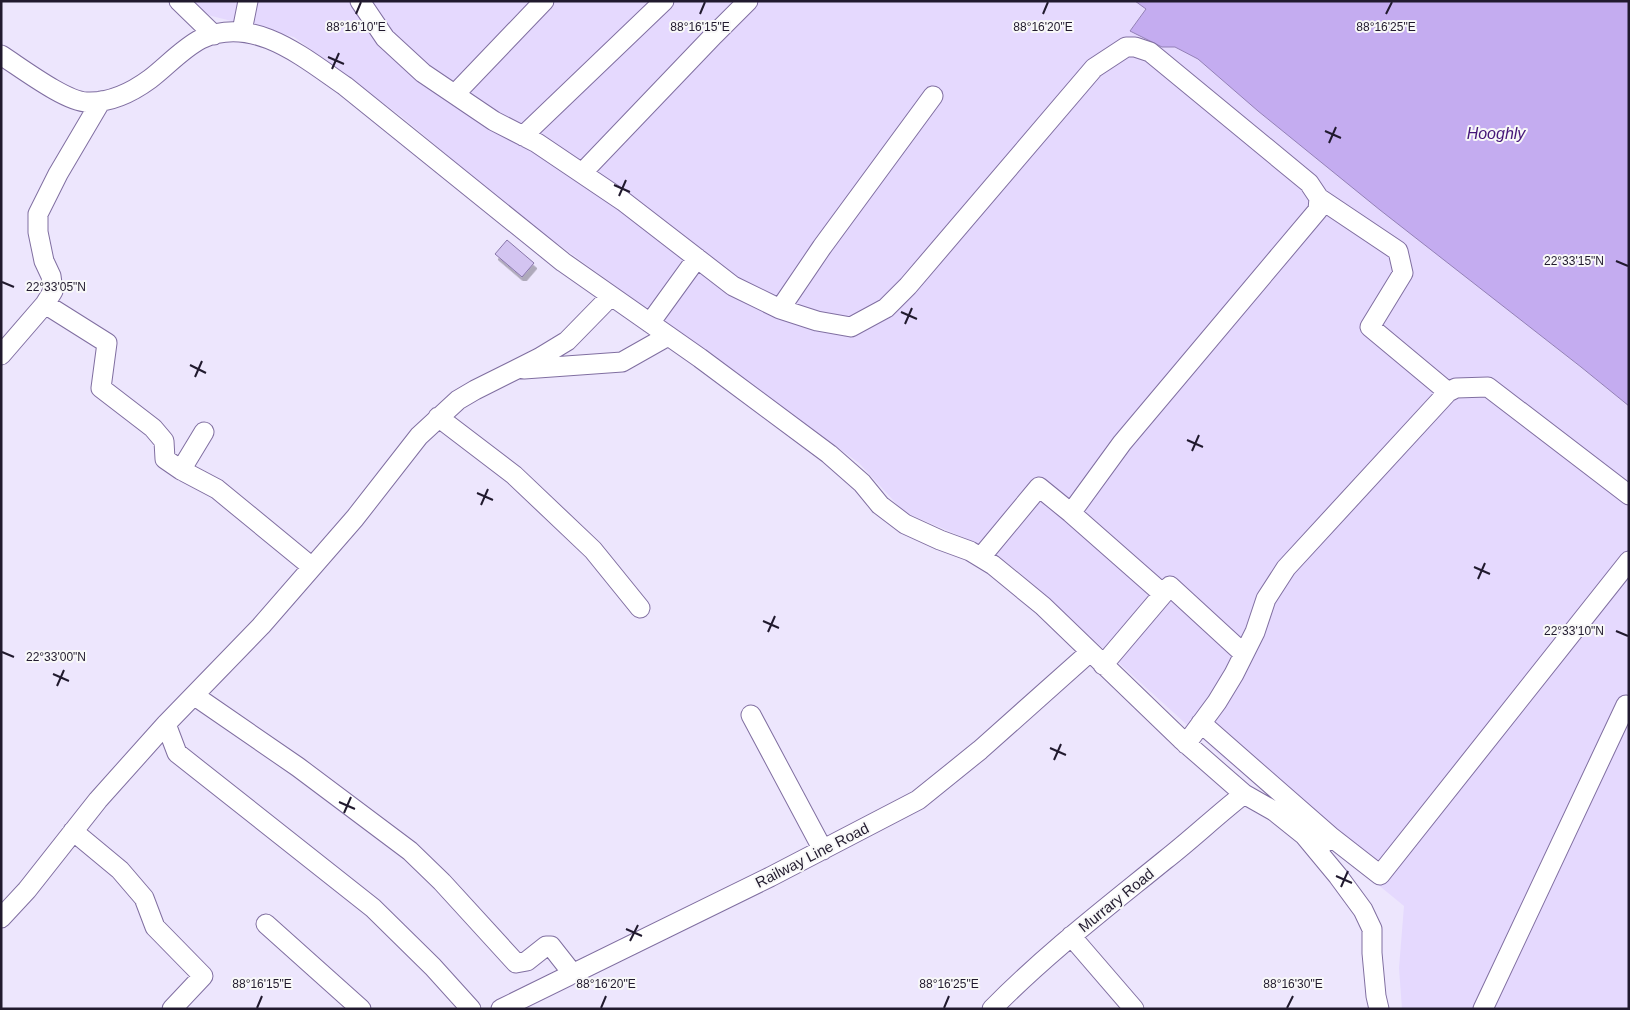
<svg xmlns="http://www.w3.org/2000/svg" width="1630" height="1010" viewBox="0 0 1630 1010" font-family="Helvetica,sans-serif">
<defs>
<filter id="shadow"><feDropShadow dx="3" dy="5.5" stdDeviation="0" flood-color="#0004"/></filter>
</defs>
<rect width="100%" height="100%" fill="#ede6fd"/>
<path fill="#e5d9fe" d="M190,1h945l11,7 -16,22 32,17h13l23,12 60,52 371,295v603h-227l-3,-41 5,-62 -185,-152 -200,-182 -33,-25 -82,-35 -45,-49 -341,-248 -116,-98 -108,-80 -90,-23z"/>
<path fill="#c4acf0" stroke="#9380b6" d="M1135,1h494v405l-48,-39 -201,-157 -122,-99 -60,-52 -23,-12h-13l-32,-16 16,-22z"/>
<path fill="#d3c4f1" stroke="#8775a8" filter="url(#shadow)" d="M507,240l27,23 -12,14 -27,-23z"/>
<g fill="none" stroke-linecap="round" stroke-linejoin="round">
<g stroke="#806fa1" stroke-width="21">
<path id="minor" d="M179,1l35,34
M360,1l25,37 38,35 71,48 43,22 86,58 110,85 47,23 37,12 34,6 35,-19 22,-22 186,-218 32,-21h9l15,5 159,131 10,15 -1,12 -196,233 -51,70 -32,-26 -58,70
M242,31l6,-30
M1,55c19,12 65,47 86,47 24,1 44,-9 63,-23 16,-12 33,-31 51,-40 52,-25 103,19 144,47l218,176 137,96 129,96 33,29 18,22 25,19 35,16 30,11 23,14 50,41 138,133 63,55 30,17 30,24 34,41 25,34 9,19v24l4,43 3,13
M455,94l89,-93
M523,136l141,-135
M582,173l132,-138 34,-34
M45,304l62,39 -6,45 52,40 11,13 1,18 16,11 23,-38
M780,309l42,-62 111,-151
M650,323l47,-65
M1,355l44,-51 8,-13 -2,-15 -7,-15 -6,-29v-18l20,-40 43,-73
M524,369l98,-7 46,-26
M1448,392l8,-4 32,-1 141,108
M438,417l76,58 79,75 47,58
M181,470l36,19 95,78
M1071,513l92,81
M1103,665l67,-79 74,68
M195,696l103,71 112,84 32,31 74,81 11,-2 19,-15h5l22,28
M751,715l72,135
M1201,723l129,113 -7,8
M166,724l11,29 196,155 60,59 38,42
M1186,744l31,-42 17,-28 21,-42 11,-33 20,-31 162,-176 -78,-65 33,-54 -5,-22 -79,-53
M73,831l47,39 24,28 11,29 48,49 -31,33
M1330,836l50,39 249,-314
M1,918l26,-28 71,-90 68,-76 95,-98 94,-108 64,-82 39,-36 17,-10 64,-32 28,-17 44,-45
M266,924l95,85
M1071,936l63,73
M501,1009l269,-132 148,-77 62,-50 110,-98
M992,1009c54,-55 114,-101 173,-149 27,-21 52,-45 79,-66
M1483,1009l143,-304"/>
</g>
<use href="#minor" stroke="#fff" stroke-width="19"/>
</g>
<path fill="none" stroke="#211a2e" stroke-width="2" d="M356,14l5,-12M700,14l5,-12M1043,14l5,-12M1386,14l6,-12M328,57l16,7M332,69l7,-16M1325,131l16,7M1329,143l7,-16M614,185l16,7M619,196l7,-16M1616,261l12,5M2,282l12,5M901,312l16,7M905,324l7,-16M190,365l16,8M195,377l7,-16M1187,440l16,7M1192,451l7,-16M477,493l16,7M481,505l7,-16M1474,567l16,7M1478,579l7,-16M763,621l16,7M1616,631l12,5M768,632l7,-16M2,652l12,5M53,674l16,7M57,686l7,-16M1050,748l16,7M1054,760l7,-16M339,802l16,7M344,813l7,-16M1336,876l16,7M1341,887l7,-16M626,929l16,7M630,941l8,-16M257,1008l5,-12M601,1008l5,-12M944,1008l5,-12M1287,1008l6,-12"/>
<g text-anchor="middle" dominant-baseline="central" stroke-width="4" stroke-linejoin="round" paint-order="stroke">
<g font-size="15" fill="#211a2e" stroke="#f8f8f8">
<text transform="translate(812 855) rotate(-27)">Railway Line Road</text>
<text transform="translate(1116 900) rotate(-39)">Murrary Road</text>
</g>
<g font-size="16" font-style="italic" fill="#451678" stroke="#f8f8f8">
<text x="1496" y="133">Hooghly</text>
</g>
</g>
<g font-size="12" text-anchor="middle" fill="#211a2e" stroke="#f8f8f8" stroke-width="4" stroke-linejoin="round" paint-order="stroke">
<text x="356" y="31">88°16'10"E</text>
<text x="700" y="31">88°16'15"E</text>
<text x="1043" y="31">88°16'20"E</text>
<text x="1386" y="31">88°16'25"E</text>
<text x="1574" y="265">22°33'15"N</text>
<text x="56" y="291">22°33'05"N</text>
<text x="1574" y="635">22°33'10"N</text>
<text x="56" y="661">22°33'00"N</text>
<text x="262" y="988">88°16'15"E</text>
<text x="606" y="988">88°16'20"E</text>
<text x="949" y="988">88°16'25"E</text>
<text x="1293" y="988">88°16'30"E</text>
</g>
<rect width="1630" height="1010" fill="none" stroke="#211a2e" stroke-width="5"/>
</svg>
